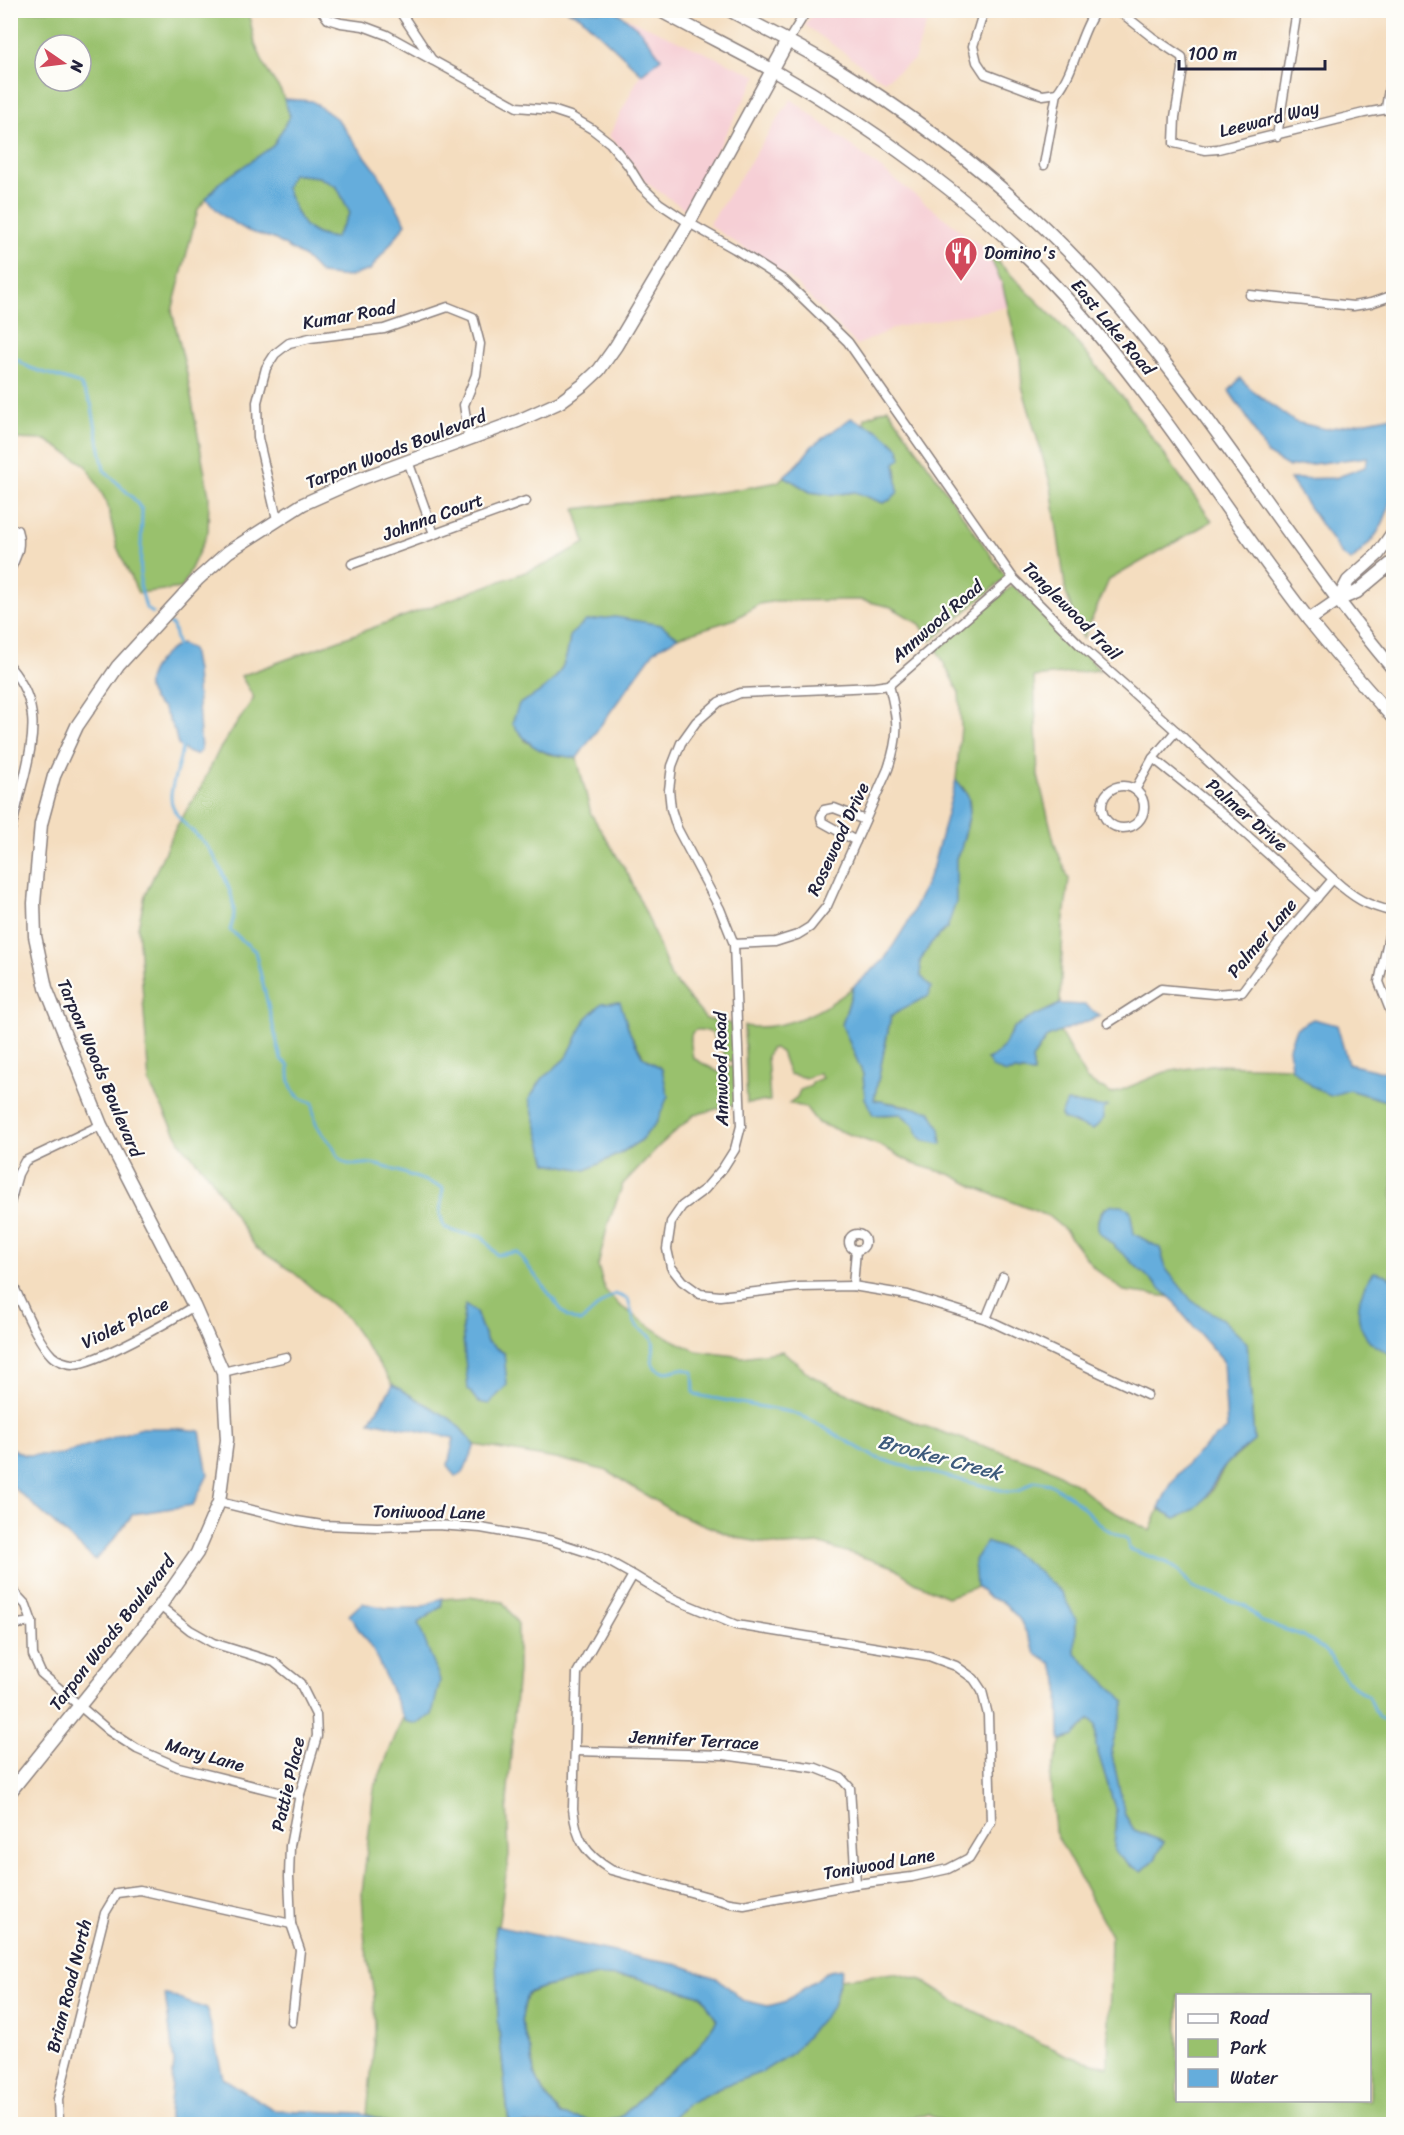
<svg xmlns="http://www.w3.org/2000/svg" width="1404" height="2135" font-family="Sriracha,sans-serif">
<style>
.built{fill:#f6cfd5}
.green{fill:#99c16d;stroke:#5e7254;stroke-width:1.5;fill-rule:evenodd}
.water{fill:#65addc;stroke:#44688c;stroke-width:1.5;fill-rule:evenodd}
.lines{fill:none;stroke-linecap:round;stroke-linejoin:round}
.stream{stroke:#65addc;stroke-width:3}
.street-casing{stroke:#8b807d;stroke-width:11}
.secondary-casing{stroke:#8b807d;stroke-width:15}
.primary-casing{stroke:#8b807d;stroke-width:15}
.street{stroke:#fff;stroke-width:8}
.secondary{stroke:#fff;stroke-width:12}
.primary{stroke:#fff;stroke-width:12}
.labels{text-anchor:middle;stroke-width:4.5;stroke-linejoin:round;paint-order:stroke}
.street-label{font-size:18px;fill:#22223b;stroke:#fdfcf7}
.poi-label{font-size:18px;fill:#22223b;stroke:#fdfcf7;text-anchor:start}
.water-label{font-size:20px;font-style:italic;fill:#3d5a7b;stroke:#fdfcf7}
</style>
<rect width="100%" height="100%" fill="#fdfcf7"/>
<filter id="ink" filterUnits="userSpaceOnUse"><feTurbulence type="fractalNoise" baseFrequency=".0167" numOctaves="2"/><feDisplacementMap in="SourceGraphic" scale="12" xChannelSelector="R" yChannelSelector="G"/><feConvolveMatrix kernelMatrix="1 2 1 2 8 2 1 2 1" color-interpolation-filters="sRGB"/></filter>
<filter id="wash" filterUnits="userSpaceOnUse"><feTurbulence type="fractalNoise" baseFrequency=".008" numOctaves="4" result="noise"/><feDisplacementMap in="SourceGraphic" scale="24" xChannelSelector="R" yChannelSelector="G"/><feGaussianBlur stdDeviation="1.35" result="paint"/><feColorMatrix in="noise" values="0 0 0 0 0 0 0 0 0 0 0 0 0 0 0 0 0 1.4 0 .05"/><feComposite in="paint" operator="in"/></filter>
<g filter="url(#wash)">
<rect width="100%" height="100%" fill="#f4ddbf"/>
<!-- built -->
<g class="built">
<polygon points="814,11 814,10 931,11 914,60 884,81 805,25"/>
<polygon points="623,16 757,76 685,209 645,182 632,163 609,136 641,73 642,74 640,30"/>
<polygon points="791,99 987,251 1002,283 1008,307 897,327 857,345 789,277 709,225"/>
</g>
<!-- green -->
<g class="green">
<path d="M 74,10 L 248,11 L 255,43 L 266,69 L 281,91 L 290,116 L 273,146 L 220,183 L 198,209 L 172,311 L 187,374 L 209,496 L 208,532 L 182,588 L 138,593 L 117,547 L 107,503 L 86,465 L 46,440 L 11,439 L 11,11 ZM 45,45 L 81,45 L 81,81 L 45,81 Z"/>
<path d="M 292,174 L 319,177 L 337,187 L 350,213 L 335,238 C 301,235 297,216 286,188 Z"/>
<polygon points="987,251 1066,330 1126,401 1212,521 1109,580 1083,639 1066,593 1051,486 1022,386 1020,357 1002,283"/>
<path d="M 888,408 L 1006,577 L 931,641 L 920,624 L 891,607 L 860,600 L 777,601 L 759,604 L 735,619 L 678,637 L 661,625 L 570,635 C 567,673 552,687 519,704 L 525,741 L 548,754 L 577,758 L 591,814 L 628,874 L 649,920 L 671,977 L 706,1019 L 732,1024 L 734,1062 L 727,1060 L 712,1033 C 685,1022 690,1040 693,1058 L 722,1074 L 729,1066 L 733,1067 L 734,1064 L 736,1104 L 694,1115 L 659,1146 L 623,1184 L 608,1224 L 598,1266 L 605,1290 L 619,1305 L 665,1336 L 696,1351 L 743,1357 L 783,1351 L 810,1375 L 837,1389 L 921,1425 L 1047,1467 L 1078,1485 L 1103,1506 L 1150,1531 L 1159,1509 L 1176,1518 L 1209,1495 L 1226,1465 L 1254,1441 L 1247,1343 L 1222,1319 L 1192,1302 L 1166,1269 L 1160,1248 L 1134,1234 L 1131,1216 L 1104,1208 L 1098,1219 L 1098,1229 L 1170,1297 L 1124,1291 L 1094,1268 L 1065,1230 L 1048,1216 L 979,1189 L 952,1175 L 914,1164 L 881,1146 L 818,1123 L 806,1108 L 789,1103 L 797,1097 L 800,1090 L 811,1086 L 812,1082 L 822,1078 L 819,1073 L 807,1078 L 789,1074 L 781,1052 L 774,1048 L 770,1049 L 767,1056 L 770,1101 L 747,1103 L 744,1026 C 781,1032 826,1011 854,986 L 842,1025 L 863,1074 L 865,1098 L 883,1115 L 901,1114 L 914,1125 L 919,1137 L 910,1106 L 874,1100 L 891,1016 L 906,1007 L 921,976 L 920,961 L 931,943 L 947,928 L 956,858 C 963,844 974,810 968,796 C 966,790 960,785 956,780 L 961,727 L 959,693 L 937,650 L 1013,585 L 1100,670 L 1034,677 L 1038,776 L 1055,845 L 1069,879 L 1063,927 L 1060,1004 C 1051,1009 1019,1022 1014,1028 C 1004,1040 1005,1053 987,1059 L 1005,1073 L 1014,1071 L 1034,1073 L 1032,1059 L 1047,1037 L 1060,1032 L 1087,1080 L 1112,1094 L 1165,1072 L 1211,1065 L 1291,1067 L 1312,1086 L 1349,1090 L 1393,1103 L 1393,1280 L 1386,1275 L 1388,1353 L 1394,1352 L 1393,2124 L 950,2124 L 928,2115 L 871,2122 L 869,2124 L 666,2124 L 687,2104 L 724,2086 L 833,2006 L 840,1979 L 894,1973 L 922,1980 L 962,2005 L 1068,2056 L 1108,2067 L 1111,1936 L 1055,1832 L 1050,1777 L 1062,1740 L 1074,1736 L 1090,1719 L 1096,1726 L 1096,1746 L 1116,1811 L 1114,1851 L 1129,1865 L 1142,1871 L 1155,1859 L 1164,1842 L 1134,1830 L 1125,1815 L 1111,1750 L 1124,1701 L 1075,1653 L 1076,1620 L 976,1586 L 977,1587 L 947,1597 L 915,1582 L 891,1566 L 821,1544 L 783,1546 L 737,1538 L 675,1513 L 607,1471 L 567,1461 L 475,1445 L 454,1421 L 394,1386 L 347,1318 L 293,1272 L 256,1248 L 208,1174 L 182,1145 L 149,1083 L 138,927 L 145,895 L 176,827 L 201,787 L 219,750 L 254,698 L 241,676 L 547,564 L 585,543 L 575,509 L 728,491 L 778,482 L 784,476 L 810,492 L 832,495 L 855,492 L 883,503 L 890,500 L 897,476 L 895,463 L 879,431 L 864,425 L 865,418 ZM 586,1020 L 630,1033 L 643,1056 L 662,1069 L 640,1141 L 619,1154 L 586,1170 L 547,1163 L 537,1122 L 542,1079 L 567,1057 ZM 1068,1102 L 1099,1107 L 1061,1115 ZM 465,1306 L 476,1313 L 487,1342 L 504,1353 L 466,1355 L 462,1328 ZM 1178,1996 L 1370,1996 L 1370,2100 L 1178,2100 Z"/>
<polygon points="469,1597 503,1602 518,1624 518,1670 507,1802 509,1855 498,1926 496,1926 498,2020 509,2124 391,2124 367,2114 375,2033 374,1994 365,1945 362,1893 374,1789 403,1717 405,1721 418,1623 442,1606 442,1599"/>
<polygon points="596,1976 634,1977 702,1996 717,2020 697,2049 663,2077 621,2117 602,2123 561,2115 546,2096 534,2073 531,2051 521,2021 527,1994 544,1987"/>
</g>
<!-- water -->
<g class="water">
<polygon points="567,11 616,11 640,30 661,58 642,74 580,16"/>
<path d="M 284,99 L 312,101 L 337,119 L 378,173 L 406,224 L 370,270 L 348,277 L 321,274 L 303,256 L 274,239 L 248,231 L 224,217 L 206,199 L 219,183 L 273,146 L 290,116 ZM 292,174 L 319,177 L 337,187 L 350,213 L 335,238 C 302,236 297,215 286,188 Z"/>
<path d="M 1240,378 L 1254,392 L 1295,422 L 1326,429 L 1393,416 C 1394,453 1399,497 1379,530 C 1372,542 1361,552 1351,561 L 1342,555 L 1290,479 L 1335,478 L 1365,467 L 1368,457 L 1289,467 L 1267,454 L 1246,416 L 1229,391 Z"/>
<polygon points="851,418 879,431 899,448 901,458 895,463 898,492 890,500 883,503 855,492 832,495 810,492 784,476 799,463 812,446"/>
<path d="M 615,617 L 661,625 L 678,637 L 655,650 L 577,758 C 542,753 533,752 512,723 L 519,704 C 552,687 567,673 570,635 L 586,621 Z"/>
<path d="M 181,644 L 192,649 L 196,671 L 201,751 L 196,755 L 189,753 L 178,745 L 175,732 L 163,708 C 157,706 156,703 152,698 C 138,679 162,651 181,644 Z"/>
<polygon points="956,780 968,796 970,812 961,849 956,858 956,902 947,928 931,943 920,961 921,976 931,987 929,996 906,1007 891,1016 874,1100 930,1111 940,1129 942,1144 925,1141 919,1136 914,1125 901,1114 873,1115 865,1098 863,1074 842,1025 854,986 884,960 907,924 932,870"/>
<polygon points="620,1002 630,1033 642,1056 662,1069 668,1096 657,1122 640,1141 619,1154 586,1170 547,1163 529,1099 542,1079 567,1057 586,1019 602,1003"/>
<path d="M 1060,1004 L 1085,1005 L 1100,1016 L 1047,1037 L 1032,1059 L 1034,1073 L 1014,1071 L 1005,1073 L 992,1067 L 987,1059 C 1005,1053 1004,1041 1014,1028 C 1019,1022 1051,1009 1060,1004 Z"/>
<polygon points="1313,1019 1337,1025 1348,1064 1379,1071 1393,1072 1393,1103 1349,1090 1330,1096 1312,1086 1291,1068 1289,1047 1296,1028"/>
<polygon points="1067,1102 1099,1107 1107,1106 1103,1110 1104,1118 1093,1130 1063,1119 1061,1115"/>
<path d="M 1113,1205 L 1122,1205 L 1130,1210 L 1134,1234 L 1160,1248 L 1166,1269 L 1192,1301 L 1222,1319 L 1247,1343 L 1254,1441 C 1245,1448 1233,1456 1226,1465 C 1205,1490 1212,1504 1176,1518 L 1159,1509 C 1172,1473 1198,1451 1227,1429 L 1223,1361 L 1181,1312 L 1176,1303 L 1099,1232 C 1095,1220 1101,1208 1113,1205 Z"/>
<path d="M 1374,1272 L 1386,1275 L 1393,1280 L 1393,1352 L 1388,1353 C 1382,1349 1372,1345 1368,1339 C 1351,1318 1359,1290 1374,1272 Z"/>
<polygon points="465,1305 476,1313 487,1342 504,1353 507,1385 489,1404 478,1402 468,1389 462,1328"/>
<polygon points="393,1385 454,1421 475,1445 463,1473 455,1477 448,1465 454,1438 370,1421"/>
<polygon points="141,1428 173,1428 200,1431 208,1475 193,1505 133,1514 115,1538 95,1560 11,1485 11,1448 24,1455 59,1455"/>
<polygon points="986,1542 1009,1550 1031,1565 1062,1593 1076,1620 1075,1653 1125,1701 1111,1750 1125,1815 1134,1830 1164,1842 1155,1859 1142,1871 1129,1865 1114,1851 1116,1811 1096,1746 1096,1725 1090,1719 1074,1736 1060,1740 1059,1681 1051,1663 1037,1655 1020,1620 1004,1603 988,1597 976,1586 974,1560"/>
<polygon points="442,1598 442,1606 418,1623 440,1680 432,1715 417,1724 405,1721 374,1652 349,1615 362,1603 386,1608 419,1608"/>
<path d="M 495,1926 L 651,1960 L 680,1965 L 719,1979 L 742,2000 L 768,2006 L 784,2002 L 829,1971 L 842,1969 L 833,2006 L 792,2053 L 762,2072 L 724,2086 L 687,2104 L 666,2124 L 509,2124 L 498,2020 ZM 597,1976 L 634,1977 L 702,1996 L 717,2020 L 697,2049 L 663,2077 L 621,2117 L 602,2123 L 561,2115 L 546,2096 L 534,2073 L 531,2051 L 521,2021 L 527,1993 L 544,1987 Z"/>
<polygon points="165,1994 207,2009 223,2078 274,2110 363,2113 391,2124 168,2124 174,2063"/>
</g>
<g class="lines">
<!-- stream -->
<g class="stream">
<polyline points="10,355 30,368 80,384 91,403 104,470 133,498 142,510 140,585 146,608 153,613"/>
<polyline points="168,623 173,626 178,648"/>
<path d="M 182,744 C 182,761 170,785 171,798 C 172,818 194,830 206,845 C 218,859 234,894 234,912 C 234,918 232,924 230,930 L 255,951 L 281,1059 L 289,1066 C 288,1086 293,1098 313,1103 C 315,1129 316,1125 331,1144 C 335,1148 337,1156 341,1160 C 350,1169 362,1162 372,1164 C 397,1169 420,1179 443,1188 L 440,1214 L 444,1227 L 456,1232 L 483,1237 L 497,1255 L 517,1252 L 567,1317 L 580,1322 C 592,1314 602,1300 615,1294 L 628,1299 C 631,1307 632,1320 637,1326 C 643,1333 651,1333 653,1342 C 656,1353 645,1365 661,1371 C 674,1375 675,1364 693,1372 L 694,1392 L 696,1395 L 790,1412 L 809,1419 L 874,1457 L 900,1465 L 1009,1492 L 1019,1491 L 1034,1481 L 1050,1484 L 1073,1498 L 1104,1528 L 1127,1539 L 1129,1549 L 1168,1563 L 1179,1571 L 1193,1588 L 1246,1606 L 1260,1621 L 1304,1636 L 1327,1652 L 1346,1680 L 1369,1697 L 1378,1717 L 1394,1725"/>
</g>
</g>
</g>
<g filter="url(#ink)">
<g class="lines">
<defs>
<g id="street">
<path d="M 321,10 L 328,19 L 341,23 L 363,26 L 387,35 L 517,107 L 552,110 L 570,116 L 592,129 L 610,143 L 628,165 L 641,186 L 659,203 L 689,223 L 735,249 L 785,281 L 848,342 L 1013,578 L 1081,646 L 1176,731 L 1333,879 C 1355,899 1366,905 1394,912"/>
<polyline points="399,10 432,60"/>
<path d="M 984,10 L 973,46 L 977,62 L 985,74 L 1033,92 L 1043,95 L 1057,93 C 1076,69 1078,36 1096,10"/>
<polyline points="1118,10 1152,37 1182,57 1183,69 1175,117 1174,143 1205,150 1218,149 1364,113 1394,108"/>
<polyline points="788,41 807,10"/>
<polyline points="1386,108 1394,59"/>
<polyline points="1277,136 1297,10"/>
<polyline points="1044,165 1057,93"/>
<polyline points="1250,295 1353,306 1371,303 1394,295"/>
<polyline points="408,461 434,534"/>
<polyline points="277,519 258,438 257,402 266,368 275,354 289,343 310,338 384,329 448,307 473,317 480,344 476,375 464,405 469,439"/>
<polyline points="352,564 526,501"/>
<path d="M 10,570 C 17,555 22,546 17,530"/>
<polyline points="1013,578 889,685 875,687 740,693 719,702 696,722 681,743 672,766 669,790 671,809 677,828 720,909 734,944 741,1126 735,1149 723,1168 705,1189 682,1206 671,1222 667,1249 671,1267 682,1281 700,1294 720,1296 799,1287 853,1286 908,1295 986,1319 1147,1395"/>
<path d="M 10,667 C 41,704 34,736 24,778 C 19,796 15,815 10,833"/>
<polyline points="1153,758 1230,820 1317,898"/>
<circle cx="1123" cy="807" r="21"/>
<polyline points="1135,790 1153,758 1176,731"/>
<polyline points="856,841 822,822 821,817 824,810 834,808 865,820"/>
<path d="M 734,944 L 775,942 L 797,935 L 810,927 L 827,906 L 888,769 C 900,733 898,721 889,685"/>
<polyline points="1392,1015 1379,982 1394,913"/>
<polyline points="1108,1023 1161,989 1214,994 1242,992 1279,942 1333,879"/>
<polyline points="10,1203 18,1174 25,1161 101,1125"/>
<circle cx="857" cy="1242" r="8"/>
<path d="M 10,1279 C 21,1300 36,1340 52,1356 C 56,1360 67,1364 73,1364 C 96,1364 172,1320 194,1306"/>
<polyline points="853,1286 856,1250"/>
<polyline points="986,1319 1003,1277"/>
<polyline points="223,1372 286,1357"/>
<path d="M 219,1502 L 297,1521 L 322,1525 L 377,1527 L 437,1525 L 481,1528 L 553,1541 L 599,1556 L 633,1575 L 669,1597 L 736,1625 L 929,1656 L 956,1666 L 974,1679 L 982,1691 L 988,1715 L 991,1822 L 969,1858 L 948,1869 L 912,1877 L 856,1884 L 744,1905 L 730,1903 L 611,1870 C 585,1854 576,1839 573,1809 L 577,1673 L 633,1575"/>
<polyline points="10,1588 26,1605 32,1622 33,1655 41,1673 109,1731 137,1749 178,1767 278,1792 300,1794"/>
<polyline points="160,1606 190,1630 213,1643 274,1662 300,1683 316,1715 317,1736 300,1794 290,1846 289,1877 291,1924 300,1950 292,2022"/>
<polyline points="10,1625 32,1622"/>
<polyline points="576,1751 724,1755 816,1768 841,1778 850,1788 856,1884"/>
<polyline points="59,2124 58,2099 105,1913 117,1893 140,1890 291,1924"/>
</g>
<g id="secondary">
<polyline points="1338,600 1348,581 1378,554 1394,531"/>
<polyline points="1309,620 1338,600 1357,592 1394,561"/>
<polyline points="10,1792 160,1606 197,1553 219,1502 227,1440 223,1372 194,1306 101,1125 46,988 35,936 34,903 41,824 54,776 77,726 118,666 198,579 228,552 303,504 357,480 518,421 560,402 583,385 599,370 616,346 689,223 788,41"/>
</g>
<g id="primary">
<path d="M 659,10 C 697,31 736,50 774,71 C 873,127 976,202 1054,285 C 1151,387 1223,510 1309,620 C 1336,654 1365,687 1394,719"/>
<path d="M 729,10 C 764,29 800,46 834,67 C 940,132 1040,213 1121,309 C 1219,424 1297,555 1394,670"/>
</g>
</defs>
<!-- street casing -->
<use href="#street" class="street-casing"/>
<!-- secondary casing -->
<use href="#secondary" class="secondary-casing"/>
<!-- primary casing -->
<use href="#primary" class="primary-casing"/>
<!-- street -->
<use href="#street" class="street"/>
<!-- secondary -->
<use href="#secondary" class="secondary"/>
<!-- primary -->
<use href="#primary" class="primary"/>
</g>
</g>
<!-- icons -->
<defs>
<symbol id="restaurant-pin" viewBox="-11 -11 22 30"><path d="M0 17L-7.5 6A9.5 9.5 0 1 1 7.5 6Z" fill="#d1495b" stroke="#fdfcf7"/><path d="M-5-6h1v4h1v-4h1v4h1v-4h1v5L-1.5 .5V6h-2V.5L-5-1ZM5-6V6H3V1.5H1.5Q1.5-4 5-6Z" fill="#fff"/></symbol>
</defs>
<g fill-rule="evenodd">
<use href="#restaurant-pin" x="942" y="234" width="38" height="52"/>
</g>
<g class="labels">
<!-- street labels -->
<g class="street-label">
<text transform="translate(1269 119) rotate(-14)" y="6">Leeward Way</text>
<text transform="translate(349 315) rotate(-10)" y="6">Kumar Road</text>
<text transform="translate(1113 327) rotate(50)" y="6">East Lake Road</text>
<text transform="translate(396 449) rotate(-21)" y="6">Tarpon Woods Boulevard</text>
<text transform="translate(433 517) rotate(-20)" y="6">Johnna Court</text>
<text transform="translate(1072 611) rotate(45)" y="6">Tanglewood Trail</text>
<text transform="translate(937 621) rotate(-41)" y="6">Annwood Road</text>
<text transform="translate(1247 815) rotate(41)" y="6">Palmer Drive</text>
<text transform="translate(838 839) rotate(-65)" y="6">Rosewood Drive</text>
<text transform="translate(1262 938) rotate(-50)" y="6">Palmer Lane</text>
<text transform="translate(100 1068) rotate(67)" y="6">Tarpon Woods Boulevard</text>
<text transform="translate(721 1069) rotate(-91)" y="6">Annwood Road</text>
<text transform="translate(125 1323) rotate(-26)" y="6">Violet Place</text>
<text transform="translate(429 1512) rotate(1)" y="6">Toniwood Lane</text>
<text transform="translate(112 1633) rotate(-52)" y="6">Tarpon Woods Boulevard</text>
<text transform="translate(694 1740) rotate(3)" y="6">Jennifer Terrace</text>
<text transform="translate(205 1755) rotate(16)" y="6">Mary Lane</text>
<text transform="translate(288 1784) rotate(-77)" y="6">Pattie Place</text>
<text transform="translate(879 1864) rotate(-10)" y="6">Toniwood Lane</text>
<text transform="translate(69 1986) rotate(-76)" y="6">Brian Road North</text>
</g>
<!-- poi labels -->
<g class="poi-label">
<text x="984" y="259">Domino's</text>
</g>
<!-- water labels -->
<g class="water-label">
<text transform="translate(940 1457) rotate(15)" y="7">Brooker Creek</text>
</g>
</g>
<!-- margin -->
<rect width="1404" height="2135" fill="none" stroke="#fdfcf7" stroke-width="36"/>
<!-- legend -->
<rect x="1176" y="1994" width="195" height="108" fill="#fdfcf7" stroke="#a5a5ac" stroke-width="1.5"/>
<rect x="1188" y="2014" width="30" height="9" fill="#ffffff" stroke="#a5a5ac" stroke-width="1.5"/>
<text x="1230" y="2024" font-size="18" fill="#22223b">Road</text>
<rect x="1188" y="2039" width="30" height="18" fill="#99c16d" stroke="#a5a5ac" stroke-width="1.5"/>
<text x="1230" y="2054" font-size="18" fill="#22223b">Park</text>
<rect x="1188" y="2069" width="30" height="18" fill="#65addc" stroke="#a5a5ac" stroke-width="1.5"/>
<text x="1230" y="2084" font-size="18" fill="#22223b">Water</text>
<!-- north arrow -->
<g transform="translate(63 63) rotate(104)"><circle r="28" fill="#fdfcf7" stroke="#a5a5ac" stroke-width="1.5"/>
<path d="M0-4.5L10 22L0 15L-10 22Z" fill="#d1495b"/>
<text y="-9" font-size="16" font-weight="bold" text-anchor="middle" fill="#22223b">N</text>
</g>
<!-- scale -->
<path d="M1179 60v9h146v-9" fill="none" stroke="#22223b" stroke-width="3"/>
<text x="1188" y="60" font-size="18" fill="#22223b" stroke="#fdfcf7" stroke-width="4.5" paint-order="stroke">100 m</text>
</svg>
